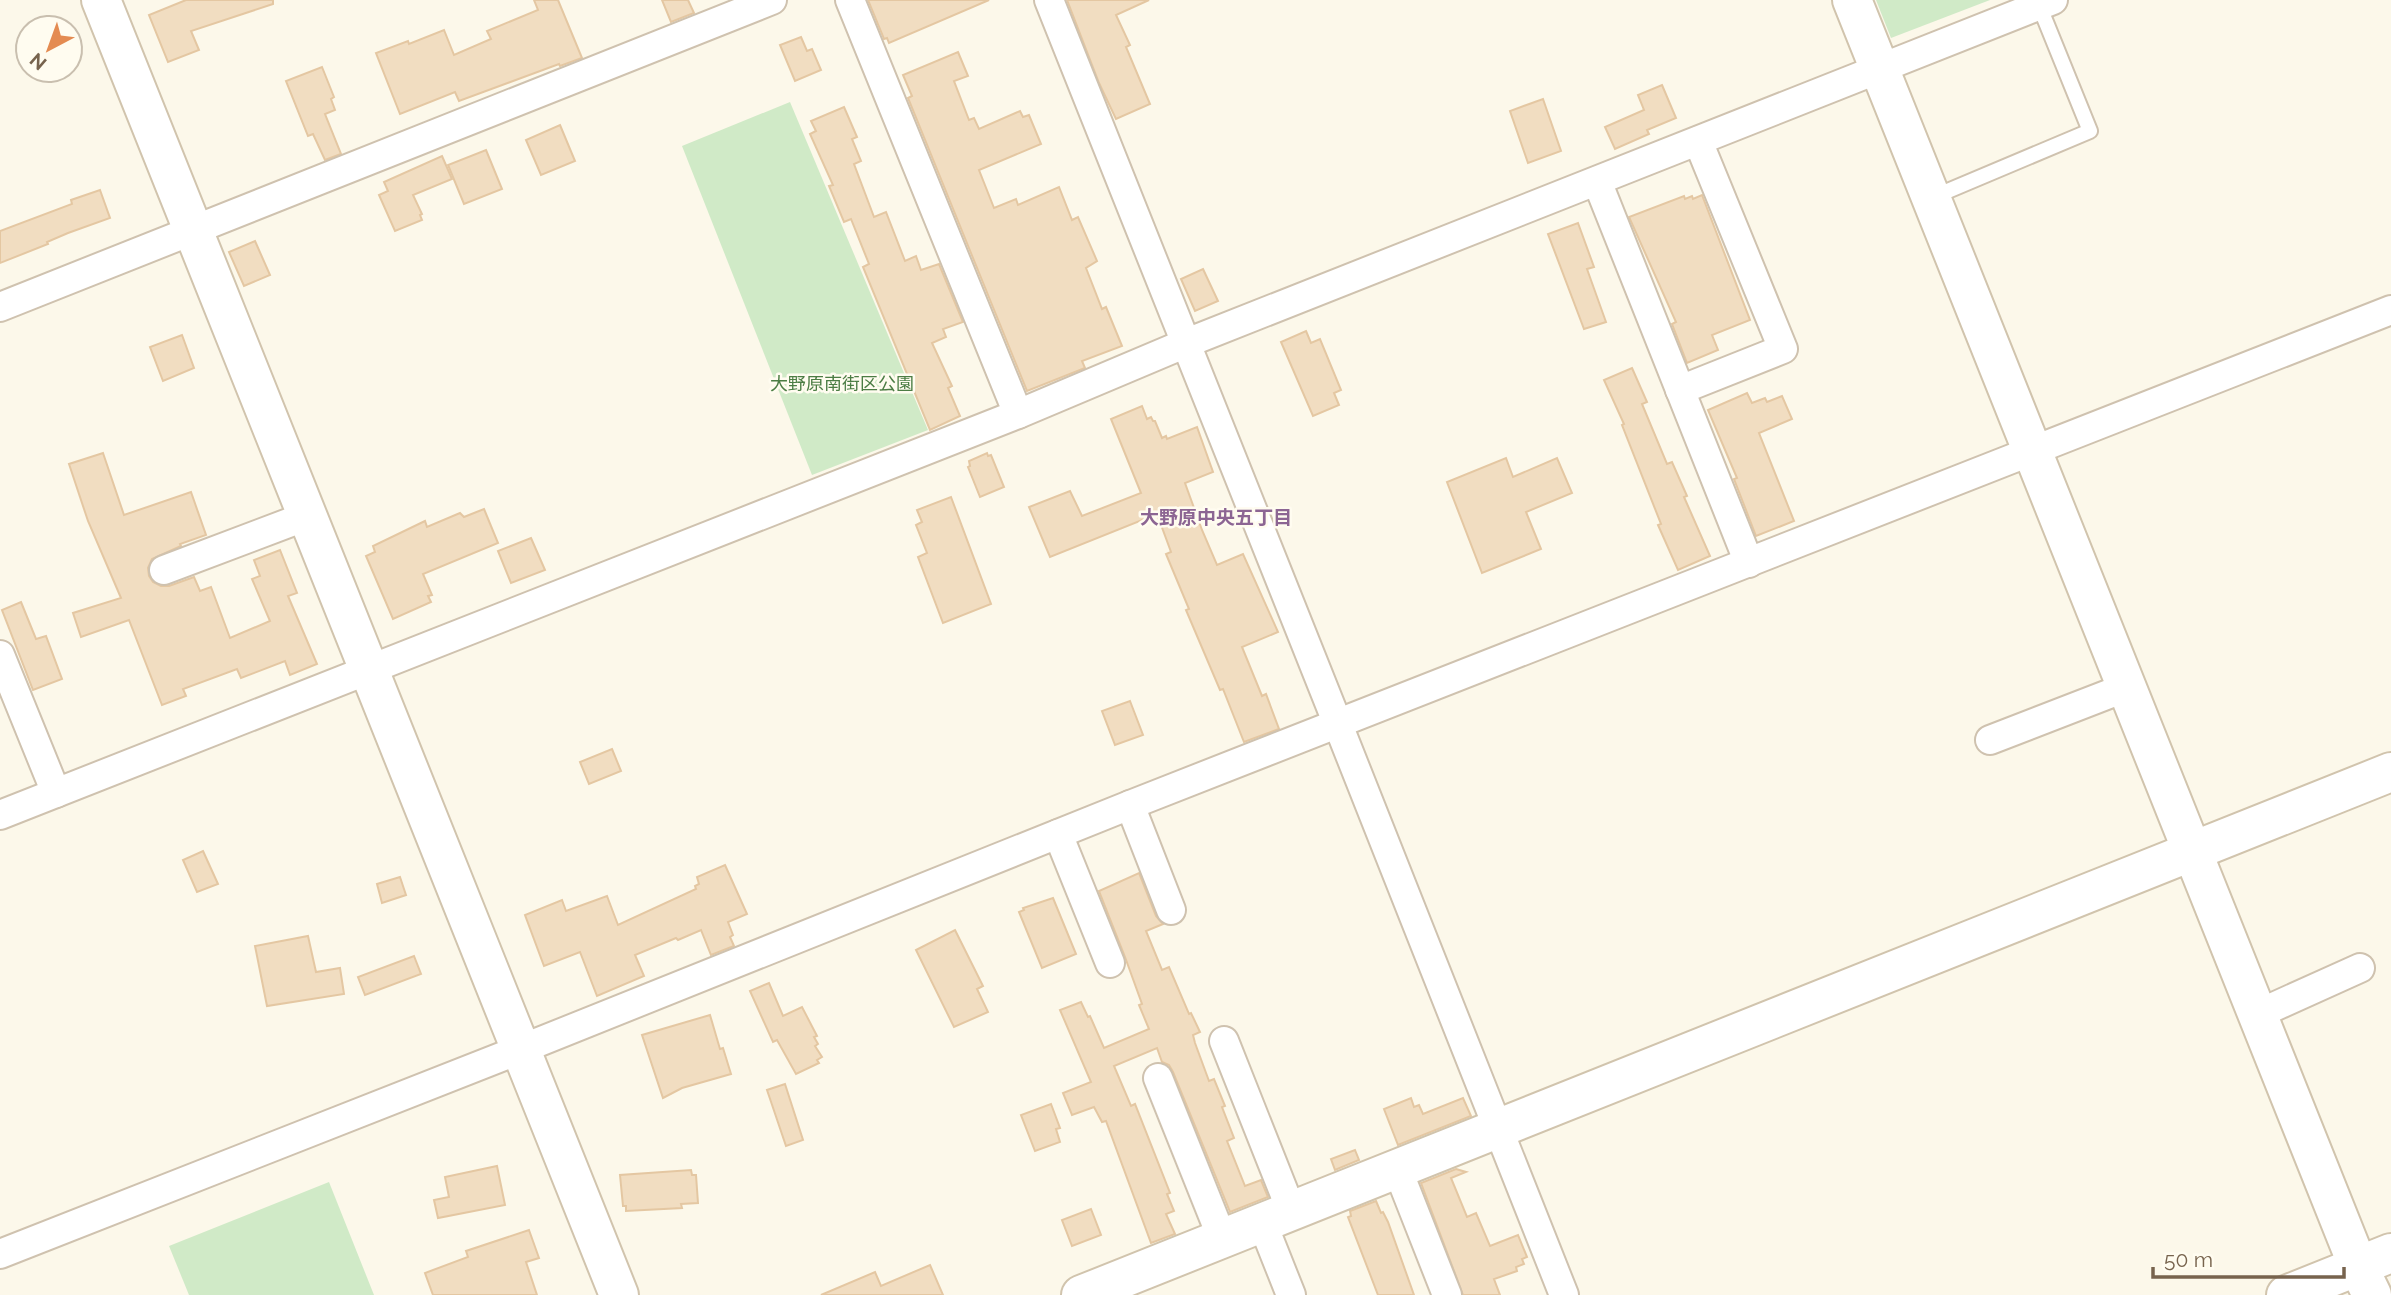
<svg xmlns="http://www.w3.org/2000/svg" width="2391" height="1295" font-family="Raleway,'Noto Sans JP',sans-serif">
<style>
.green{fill:#d0eac7}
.building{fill:#f1ddc1;stroke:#e4c7a2;stroke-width:2}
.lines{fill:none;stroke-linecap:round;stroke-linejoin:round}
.lane-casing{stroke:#cfc2af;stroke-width:18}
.street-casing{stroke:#cfc2af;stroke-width:32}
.secondary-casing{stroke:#d1c4ad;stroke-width:42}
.lane{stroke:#fff;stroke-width:14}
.street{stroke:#fff;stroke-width:28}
.secondary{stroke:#fff;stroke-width:38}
.labels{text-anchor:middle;stroke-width:5;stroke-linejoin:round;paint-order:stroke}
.park-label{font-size:18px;fill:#4c7d44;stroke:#fffcf0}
.neighbourhood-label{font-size:19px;font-weight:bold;fill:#8c6593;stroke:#fffcf0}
</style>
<rect width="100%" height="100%" fill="#fcf8ea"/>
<!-- green -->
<g class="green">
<polygon points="1876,0 1990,0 1891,38"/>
<polygon points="790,102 928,430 812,475 682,146"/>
<polygon points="329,1182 374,1295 189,1295 169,1246"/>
</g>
<!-- building -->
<g class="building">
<polygon points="186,0 273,0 273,4 191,31 199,50 168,62 149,15"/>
<polygon points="534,0 558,0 582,58 560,66 559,64 459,101 455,92 400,114 376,53 408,41 409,44 444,30 454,55 491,39 487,31 538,10"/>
<polygon points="662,0 688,0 694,13 671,22"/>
<polygon points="868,0 989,0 889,43 887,38 884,39"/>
<polygon points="1067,0 1149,0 1116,15 1130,45 1126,47 1150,104 1116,119 1099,83"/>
<polygon points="801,37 807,51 812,49 821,70 795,81 780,45"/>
<polygon points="958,52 968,76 954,81 969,120 974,118 979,129 1020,111 1023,117 1029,115 1041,144 979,170 994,208 1016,199 1018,205 1059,187 1072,220 1078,217 1097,261 1086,268 1102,309 1106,307 1122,346 1082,361 1085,368 1027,391 908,98 912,96 903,75"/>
<polygon points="322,67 334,97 331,99 335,110 325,114 341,154 325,160 313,134 308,136 286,81"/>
<polygon points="1662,85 1676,118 1647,130 1649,134 1615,149 1605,127 1644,110 1638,95"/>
<polygon points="1543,99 1561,151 1528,163 1510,111"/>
<polygon points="844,107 857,137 852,139 861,161 854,164 874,217 886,212 905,261 916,256 921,270 939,264 963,322 943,329 946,337 932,343 952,386 948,388 960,416 930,430 863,267 869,264 851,219 844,222 829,186 833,185 810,134 816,131 811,121"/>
<polygon points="560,125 575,161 541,175 526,140"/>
<polygon points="486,150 502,189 464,204 448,165"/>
<polygon points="442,156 452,179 413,195 422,214 420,215 422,220 395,231 379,195 388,191 384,182"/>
<polygon points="100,190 110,218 68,233 47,242 48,244 0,263 0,231 72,204 71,200"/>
<polygon points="1702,195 1750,320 1712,335 1718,350 1687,363 1672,324 1676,322 1629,217 1684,196 1685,199 1692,196 1693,199"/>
<polygon points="1578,223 1594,267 1587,269 1606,322 1584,329 1548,234"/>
<polygon points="255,241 270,275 244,286 229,252"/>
<polygon points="1203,269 1218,301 1195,311 1181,279"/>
<polygon points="1306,331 1311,343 1320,339 1341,390 1334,393 1339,405 1313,416 1281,342"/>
<polygon points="182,335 194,368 163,381 150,347"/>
<polygon points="1632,368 1647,402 1642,404 1667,464 1672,462 1687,496 1684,497 1710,556 1678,570 1658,525 1661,524 1622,425 1624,424 1604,380"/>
<polygon points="1747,393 1752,403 1765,398 1767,402 1782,396 1792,419 1759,433 1794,521 1756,536 1734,479 1737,478 1708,410"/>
<polygon points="1142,406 1147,419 1151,417 1153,421 1155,421 1162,438 1166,436 1167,439 1197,427 1213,472 1185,483 1202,530 1217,565 1243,554 1278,632 1242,647 1262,696 1266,694 1279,729 1244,742 1223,689 1220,690 1186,610 1189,609 1166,554 1171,552 1157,514 1050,557 1029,507 1070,491 1082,516 1141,493 1111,419"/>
<polygon points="103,453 124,515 191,492 206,535 180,544 181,546 152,559 148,568 149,576 153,582 161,586 169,586 194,577 200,591 211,587 230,638 270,621 252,579 260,576 254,560 280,550 297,593 288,596 317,664 290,675 285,661 241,678 237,669 183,689 186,696 162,705 129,620 81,637 73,613 121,598 88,521 69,464"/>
<polygon points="987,453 988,456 991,455 1004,487 980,497 968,467 970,466 969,461"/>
<polygon points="1506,458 1513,477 1557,458 1572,493 1526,512 1541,549 1482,573 1447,482"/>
<polygon points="951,497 991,604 943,623 918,557 927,553 916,525 922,522 917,510"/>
<polygon points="484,509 498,543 423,574 432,595 428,596 431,602 393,619 366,556 375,552 373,546 425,521 427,527 460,513 464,517"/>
<polygon points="531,538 545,570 511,583 498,551"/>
<polygon points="21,602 36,639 46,636 62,679 33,690 2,610"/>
<polygon points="1130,701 1143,735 1115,745 1102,711"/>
<polygon points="612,749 621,771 589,784 580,762"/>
<polygon points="203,851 218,884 197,892 183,860"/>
<polygon points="725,865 747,914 728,922 733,935 730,937 734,946 711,955 701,930 678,940 676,938 635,955 644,976 597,996 580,952 544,966 525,915 562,900 566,911 607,896 618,925 696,889 695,886 699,884 697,877"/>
<polygon points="1139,873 1156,916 1163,924 1146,931 1162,970 1169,967 1189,1014 1191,1013 1200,1032 1193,1035 1195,1043 1209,1081 1214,1079 1225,1106 1222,1107 1234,1138 1227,1141 1245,1186 1261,1180 1268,1197 1230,1212 1173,1072 1169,1065 1162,1062 1157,1048 1114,1066 1131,1106 1135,1104 1170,1193 1167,1194 1174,1211 1166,1214 1175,1234 1151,1243 1106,1121 1102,1122 1094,1107 1072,1115 1063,1093 1091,1082 1060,1010 1081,1002 1088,1017 1090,1016 1104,1048 1149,1029 1139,1005 1142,1004 1125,957 1099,891"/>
<polygon points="400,877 406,895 382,903 377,884"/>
<polygon points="1053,898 1076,954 1042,968 1019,912 1024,910 1023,908"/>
<polygon points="955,930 983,986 977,989 988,1012 954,1027 916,950"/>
<polygon points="308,936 316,972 340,968 344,994 267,1006 255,946"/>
<polygon points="414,956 421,974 365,995 358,977"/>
<polygon points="769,983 783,1016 802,1007 817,1036 814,1037 818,1044 815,1046 822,1057 817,1060 819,1063 796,1074 777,1040 773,1042 750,991"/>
<polygon points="710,1015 720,1049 723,1048 731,1074 682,1088 663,1098 642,1035"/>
<polygon points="785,1084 803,1140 786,1146 767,1090"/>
<polygon points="1411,1098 1414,1107 1419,1105 1423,1114 1463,1098 1471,1116 1398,1145 1384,1109"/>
<polygon points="1051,1104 1060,1128 1056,1129 1060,1142 1035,1151 1021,1115"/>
<polygon points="1355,1150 1359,1160 1335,1170 1331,1159"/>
<polygon points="497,1166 505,1205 438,1218 434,1200 449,1197 445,1177"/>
<polygon points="1456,1169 1466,1172 1451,1178 1467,1217 1476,1213 1490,1246 1518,1235 1527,1257 1522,1259 1524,1264 1516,1267 1517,1271 1494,1279 1500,1295 1463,1295 1421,1183"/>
<polygon points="691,1170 692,1175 696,1175 698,1203 681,1204 682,1208 626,1211 626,1206 623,1206 620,1175"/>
<polygon points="1376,1201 1381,1213 1383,1212 1388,1222 1414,1295 1378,1295 1348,1217 1351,1216 1350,1211"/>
<polygon points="1091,1209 1101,1235 1072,1246 1062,1220"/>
<polygon points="529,1230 539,1258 526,1262 537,1295 433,1295 425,1273 468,1257 466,1251"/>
<polygon points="930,1265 943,1295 821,1295 875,1272 881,1286"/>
</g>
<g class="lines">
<defs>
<polyline id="lane" points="1931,198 2090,131 2039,5"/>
<g id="street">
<polyline points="850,0 1018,414"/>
<path d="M 1049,0 C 1143,241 1241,481 1337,722 C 1414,913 1487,1105 1564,1295"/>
<polyline points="1597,181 1749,563"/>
<polyline points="0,307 772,0"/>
<polyline points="1680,390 1783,349 1698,141"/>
<polyline points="164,570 307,516"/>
<polyline points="0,655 56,793"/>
<polyline points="1990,740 2127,687"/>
<polyline points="1130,805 1171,910"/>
<polyline points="0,815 1018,414 1184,344 2053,0"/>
<polyline points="1058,834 1110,963"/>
<polyline points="2258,1014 2360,968"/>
<polyline points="1224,1041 1291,1210"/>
<polyline points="1158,1078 1222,1238"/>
<polyline points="1397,1168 1447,1295"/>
<polyline points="1262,1222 1291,1295"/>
<polyline points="0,1254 519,1050 1130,805 2391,310"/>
</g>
<g id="secondary">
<polyline points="101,0 619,1295"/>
<polyline points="1852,0 2358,1266 2372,1295"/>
<polyline points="1081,1295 2391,772"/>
<polyline points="2286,1295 2391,1253"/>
</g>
</defs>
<!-- lane casing -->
<use href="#lane" class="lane-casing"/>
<!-- street casing -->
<use href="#street" class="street-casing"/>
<!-- secondary casing -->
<use href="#secondary" class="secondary-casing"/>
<!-- lane -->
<use href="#lane" class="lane"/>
<!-- street -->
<use href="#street" class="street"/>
<!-- secondary -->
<use href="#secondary" class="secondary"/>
</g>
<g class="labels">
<!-- park labels -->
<g class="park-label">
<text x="842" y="390">大野原南街区公園</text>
</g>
<!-- neighbourhood labels -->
<g class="neighbourhood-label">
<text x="1216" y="524">大野原中央五丁目</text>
</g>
</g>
<!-- north arrow -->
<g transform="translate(49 49) rotate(221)"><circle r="33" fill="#fffcf0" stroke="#c9bfaf" stroke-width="2"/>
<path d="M0-5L12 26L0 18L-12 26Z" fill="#e48b51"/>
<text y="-10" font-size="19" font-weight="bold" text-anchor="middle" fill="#77634d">N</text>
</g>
<!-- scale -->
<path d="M2153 1267v10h191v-10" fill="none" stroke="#77634d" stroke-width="3.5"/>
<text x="2164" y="1267" font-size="21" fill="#77634d" stroke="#fffcf0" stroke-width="5" paint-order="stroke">50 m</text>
</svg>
